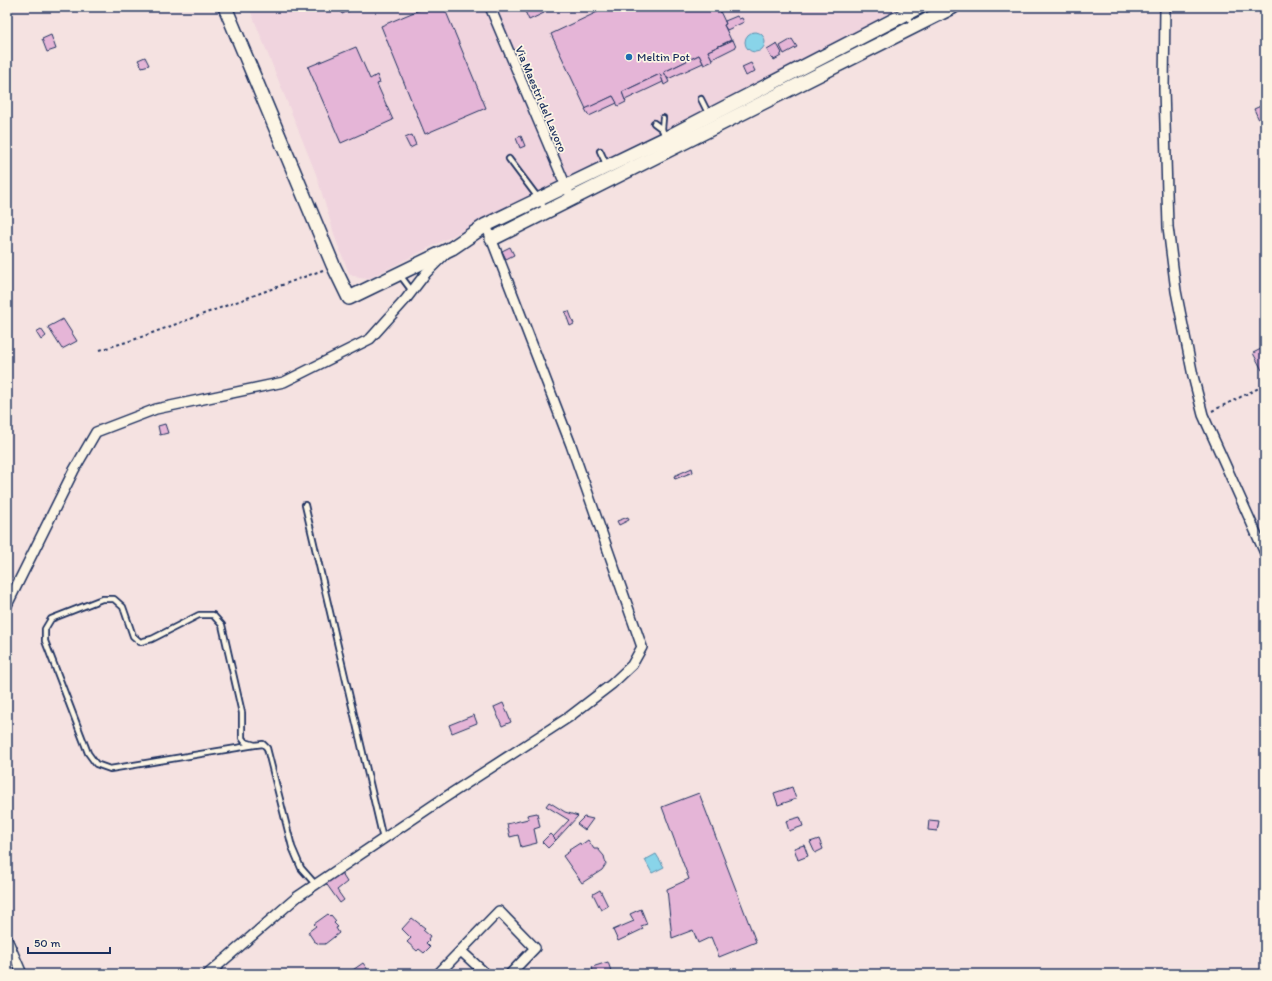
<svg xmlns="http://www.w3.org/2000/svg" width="1272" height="981" font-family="Itim,sans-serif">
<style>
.built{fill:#f0d4de}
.water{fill:#89d4e9;stroke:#5d92b1}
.building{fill:#e5b5d7;stroke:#1b2f5e}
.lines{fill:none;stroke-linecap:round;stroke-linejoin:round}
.lane-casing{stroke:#1b2f5e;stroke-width:8}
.street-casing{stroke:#1b2f5e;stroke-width:12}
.secondary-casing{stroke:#1b2f5e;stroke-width:16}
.path{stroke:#1b2f5e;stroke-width:2;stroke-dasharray:3 3;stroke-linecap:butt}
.lane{stroke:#fcf5e5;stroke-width:4.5}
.street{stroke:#fcf5e5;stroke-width:9}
.secondary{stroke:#fcf5e5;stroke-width:13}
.poi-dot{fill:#1f6fb2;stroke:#fcf5e5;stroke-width:1.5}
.labels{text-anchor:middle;stroke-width:3.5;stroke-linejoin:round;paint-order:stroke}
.poi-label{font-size:12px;fill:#1b2f5e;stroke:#fcf5e5;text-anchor:start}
.street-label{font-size:12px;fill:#1b2f5e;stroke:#fcf5e5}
</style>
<rect width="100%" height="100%" fill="#f5e2e1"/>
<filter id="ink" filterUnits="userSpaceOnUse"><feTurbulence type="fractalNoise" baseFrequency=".025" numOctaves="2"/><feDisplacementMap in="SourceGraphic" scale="8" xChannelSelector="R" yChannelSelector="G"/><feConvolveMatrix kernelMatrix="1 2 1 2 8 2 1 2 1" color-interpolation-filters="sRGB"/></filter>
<g filter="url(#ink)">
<!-- built -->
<polygon class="built" points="249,7 968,7 489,246 474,225 368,279 359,278 349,273 336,240 316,174"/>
<!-- water -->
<g class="water">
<circle cx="755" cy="42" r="10"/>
<polygon points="656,854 664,867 652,873 645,860"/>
</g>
<!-- building -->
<g class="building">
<polygon points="340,7 358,7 342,14"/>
<polygon points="426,7 444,7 486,108 425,134 381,26"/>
<polygon points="523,7 541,7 544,13 529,20"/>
<polygon points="608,7 718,7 726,24 724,25 731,40 708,51 713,61 704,65 699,55 664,72 669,82 664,85 660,74 622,92 626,102 618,106 613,96 586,109 551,34"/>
<polygon points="737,16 739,19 742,18 744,22 727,30 724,25 726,24 725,21"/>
<polygon points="51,35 56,49 47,52 42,39"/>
<polygon points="792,39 797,47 784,54 780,46"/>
<polygon points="733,40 736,47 712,59 708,51"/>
<polygon points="777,44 782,53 781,54 781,56 774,60 773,58 772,59 767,50"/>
<polygon points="356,47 370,79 377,75 380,83 377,84 393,120 341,143 308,67"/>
<polygon points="699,55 703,63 668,79 664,72"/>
<polygon points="145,57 149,65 142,67 138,60"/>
<polygon points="751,63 755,71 746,76 742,67"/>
<polygon points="660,74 663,82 625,100 622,92"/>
<polygon points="613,96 617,103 589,116 585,109"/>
<polygon points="1265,104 1265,123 1263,118 1259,120 1254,109"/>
<polygon points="412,135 416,145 410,148 405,138"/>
<polygon points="521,136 525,146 520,148 516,138"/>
<polygon points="510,247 514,255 506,259 502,251"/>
<polygon points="569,311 574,324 570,326 565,312"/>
<polygon points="63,319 77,341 62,349 48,327"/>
<polygon points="41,329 46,336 41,340 36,332"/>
<polygon points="1265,347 1265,369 1262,370 1253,353"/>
<polygon points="165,424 168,433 160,435 158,426"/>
<polygon points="692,468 693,472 675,479 674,476"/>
<polygon points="628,517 629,520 619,525 617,521"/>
<polygon points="503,703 511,722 502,726 494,707"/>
<polygon points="474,715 477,723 452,733 449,725"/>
<polygon points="792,787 796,799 778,805 774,793"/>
<polygon points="699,793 756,942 719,957 711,937 698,943 693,930 672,938 667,889 689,879 662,807"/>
<polygon points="549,802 565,812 578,816 556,840 553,837 569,820 546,806"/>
<polygon points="537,813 540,827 534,829 537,843 521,847 518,835 510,837 507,824 528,819 527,815"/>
<polygon points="584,817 593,819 585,830 577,824"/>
<polygon points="800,817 803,826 789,831 786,821"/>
<polygon points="929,820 939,821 937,831 928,830"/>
<polygon points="550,834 556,840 548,848 542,842"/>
<polygon points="819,839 823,849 815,853 810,842"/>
<polygon points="588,840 594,849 598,849 604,856 606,864 602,870 582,883 563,856 570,851 569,850 580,843 581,845"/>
<polygon points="804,845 808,856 798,860 794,848"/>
<polygon points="340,871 347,882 337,890 344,900 340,903 325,882"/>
<polygon points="600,890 608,906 601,910 593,894"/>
<polygon points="641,909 647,924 641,926 643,929 618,941 613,930 634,921 630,914"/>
<polygon points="328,914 330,916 331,915 336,921 334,923 338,927 336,928 339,933 325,944 319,944 314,941 308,932 316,926 314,924"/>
<polygon points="412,918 425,928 423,930 430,936 428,939 429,940 426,943 430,947 424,953 419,949 417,951 407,942 411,938 402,929"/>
<polygon points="608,962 612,974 594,974 592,967"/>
<polygon points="363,963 371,974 347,974"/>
</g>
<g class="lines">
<defs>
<g id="lane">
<polyline points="903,7 913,25"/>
<polyline points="701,99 709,115"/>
<polyline points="663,118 662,129 665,137"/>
<polyline points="654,123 662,129"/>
<polyline points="600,151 607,166"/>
<polyline points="509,159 539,199 546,211"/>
<polyline points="400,275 412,291"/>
<polyline points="305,505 383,839"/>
<polyline points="255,745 245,742 242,738 242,713 222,625 213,615 199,615 152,639 140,642 133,636 123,607 114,599 102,599 51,619 45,629 45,641 88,753 96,764 110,769 255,745 263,744 267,748 292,847 301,868 316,885"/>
</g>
<g id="street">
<polyline points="490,7 568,191"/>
<polyline points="1165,7 1164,89 1168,227 1176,291 1193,376 1203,415 1265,553"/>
<polyline points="7,605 74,470 96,432 156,409 284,382 370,339 406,299 426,273 445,254"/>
<polyline points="7,939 22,974"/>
<polyline points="461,951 486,974"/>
<polyline points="208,974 297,897 441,800 569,717 612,684 632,665 642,647 571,445 486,225"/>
<polyline points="438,974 499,911 535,948 510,974"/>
</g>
<g id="secondary">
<polyline points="225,7 333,265 349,298 452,248 486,225 666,138 919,7"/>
<polyline points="492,239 953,7"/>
</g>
</defs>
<!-- lane casing -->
<use href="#lane" class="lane-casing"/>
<!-- street casing -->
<use href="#street" class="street-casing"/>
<!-- secondary casing -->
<use href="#secondary" class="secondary-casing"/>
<!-- path -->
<g class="path">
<polyline points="100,350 133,340 323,270"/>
<polyline points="1212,411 1265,385"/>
</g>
<!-- lane -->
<use href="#lane" class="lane"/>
<!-- street -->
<use href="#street" class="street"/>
<!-- secondary -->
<use href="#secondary" class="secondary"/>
</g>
</g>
<!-- markers -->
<circle class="poi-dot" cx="629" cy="57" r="4"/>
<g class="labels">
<!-- poi labels -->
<g class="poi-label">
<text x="637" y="61">Meltin Pot</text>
</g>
<!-- street labels -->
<g class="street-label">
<text transform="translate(541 99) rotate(67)" y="4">Via Maestri del Lavoro</text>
</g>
</g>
<!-- margin -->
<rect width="1272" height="981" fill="none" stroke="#fcf5e5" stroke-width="24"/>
<rect x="12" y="12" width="1248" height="957" fill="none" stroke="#1b2f5e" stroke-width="1.5" filter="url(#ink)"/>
<!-- scale -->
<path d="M28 947v6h82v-6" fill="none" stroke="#1b2f5e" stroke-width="2"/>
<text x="34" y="947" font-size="12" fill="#1b2f5e" stroke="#fcf5e5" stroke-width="3" paint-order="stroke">50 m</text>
</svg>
